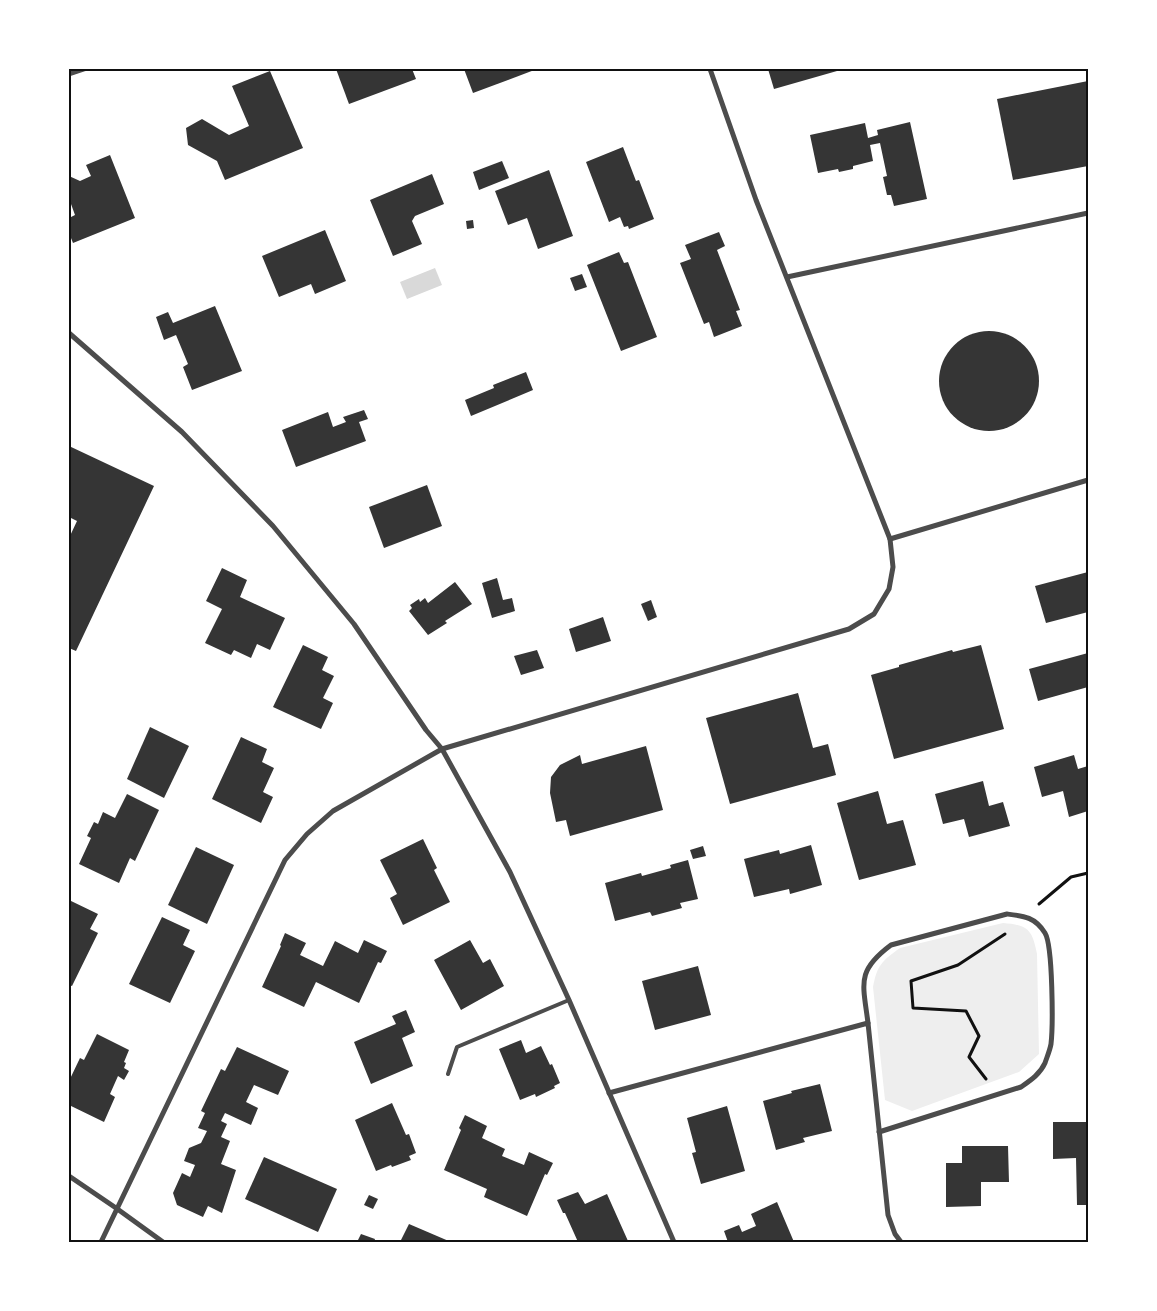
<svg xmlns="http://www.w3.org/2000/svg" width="1157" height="1311" font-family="'Archivo Narrow',sans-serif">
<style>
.green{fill:#eee}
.water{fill:#d9d9d9}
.building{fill:#353535}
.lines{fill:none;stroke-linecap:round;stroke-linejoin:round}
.path{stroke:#111;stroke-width:3}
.service{stroke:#4c4c4c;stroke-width:4}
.minor{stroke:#4c4c4c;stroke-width:5}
.neatline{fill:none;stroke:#111;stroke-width:2}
</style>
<rect width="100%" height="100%" fill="#fff"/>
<!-- green -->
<path class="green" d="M 1003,923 C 1028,925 1032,929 1037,954 L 1039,1054 L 1019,1072 L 912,1111 L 885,1100 L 873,987 C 877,965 882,961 900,948 Z"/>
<!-- water -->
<polygon class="water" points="435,268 442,285 407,299 400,282"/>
<!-- building -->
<g class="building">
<polygon points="336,69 412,69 416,79 349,104"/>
<polygon points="464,69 537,69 473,93"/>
<polygon points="768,69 844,69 774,89"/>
<polygon points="270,71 303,148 225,180 217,161 188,145 186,128 202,119 229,135 249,126 232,86"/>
<polygon points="1088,81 1088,166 1013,180 997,99"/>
<polygon points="910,122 927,199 894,206 891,195 887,195 883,177 887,176 880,143 870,145 873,161 853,166 853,169 839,172 838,169 818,173 810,135 865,123 868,138 878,135 877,130"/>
<polygon points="623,147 636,181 639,180 654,219 629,229 628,226 624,227 620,217 609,222 586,162"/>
<polygon points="110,155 135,218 73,243 69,233 69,218 75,215 71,204 69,203 69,176 80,181 91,176 86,165"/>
<polygon points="502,161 509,178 479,190 473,172"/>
<polygon points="549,170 573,236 538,249 527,218 508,225 495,191"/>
<polygon points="432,174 444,204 415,216 412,221 422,244 393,256 370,200"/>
<polygon points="473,220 474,228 467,229 466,221"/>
<polygon points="325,230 346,281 315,294 311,284 279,297 262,256"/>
<polygon points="719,232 725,246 717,250 740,310 736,311 742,326 714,337 709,322 704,324 680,263 691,259 685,245"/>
<polygon points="619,252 624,263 628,262 657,337 621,351 587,265"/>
<polygon points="582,274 587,287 575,291 570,278"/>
<polygon points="215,306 242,371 192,390 183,367 188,364 176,335 164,340 156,317 168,312 173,323"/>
<circle cx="989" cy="381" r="50"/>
<polygon points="526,372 533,390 471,416 465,400 494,388 493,385"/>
<polygon points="364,410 368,419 359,422 366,441 296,467 282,430 328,412 333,427 346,422 343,417"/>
<polygon points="69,446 154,486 76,651 69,648 69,538 77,521 69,517"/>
<polygon points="427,485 442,526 384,548 369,507"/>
<polygon points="222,568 247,580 240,597 285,618 270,650 257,644 251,658 234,650 231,655 205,643 222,609 206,601"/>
<polygon points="1088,572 1088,612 1046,623 1035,586"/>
<polygon points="497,578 503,600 512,598 515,611 492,618 482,583"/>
<polygon points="455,582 472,604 445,621 447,623 428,635 409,611 412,608 410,605 419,599 420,602 425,598 428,603"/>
<polygon points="651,600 657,617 648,621 641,604"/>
<polygon points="603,617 611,641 576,652 569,629"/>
<polygon points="303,645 328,657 322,670 334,676 323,698 333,703 321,729 273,707"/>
<polygon points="981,645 1004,729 894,759 871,675 899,667 899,665 952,650 953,652"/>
<polygon points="537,650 544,668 521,675 514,656"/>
<polygon points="1088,653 1088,687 1038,701 1029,669"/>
<polygon points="798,693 813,748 828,744 836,775 730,804 706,718"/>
<polygon points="150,727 189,746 164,798 127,779"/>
<polygon points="241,737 267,749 262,762 274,768 263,792 273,797 261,823 212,799"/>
<polygon points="646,746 663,810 570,836 566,820 556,822 550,793 551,777 560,765 580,755 582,764"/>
<polygon points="1074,755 1078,769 1088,766 1088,811 1069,817 1063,791 1042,797 1034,767"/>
<polygon points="983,781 989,806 1003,802 1010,826 969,837 964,819 943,824 935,794"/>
<polygon points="878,791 887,824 903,820 916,865 859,880 837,803"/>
<polygon points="127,794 159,810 135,861 130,858 119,883 79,864 91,838 87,836 94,822 98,824 103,812 115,818"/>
<polygon points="423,839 437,868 434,870 450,902 403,925 390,898 397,894 380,860"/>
<polygon points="811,845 822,885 790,894 789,889 754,897 744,859 779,850 780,854"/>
<polygon points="703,846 706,856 693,859 690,850"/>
<polygon points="196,847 234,865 207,924 168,905"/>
<polygon points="688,860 698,899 680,903 682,908 652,916 650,912 615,921 605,883 641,873 642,876 671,868 670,865"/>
<polygon points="69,900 98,914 90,929 98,933 72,986 69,985"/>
<polygon points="162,917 190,930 183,945 195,951 170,1003 129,984"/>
<polygon points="285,933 306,943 300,955 323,966 335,941 358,953 364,940 387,951 381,963 378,962 359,1003 316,982 304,1007 262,987 281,946 280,945"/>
<polygon points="470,940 483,963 490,959 504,986 461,1010 434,960"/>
<polygon points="698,966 711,1015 655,1030 642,981"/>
<polygon points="406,1010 415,1032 402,1038 413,1066 371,1084 354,1042 396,1024 392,1016"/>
<polygon points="97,1034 129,1050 124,1062 126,1063 124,1068 129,1071 124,1080 118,1076 110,1094 115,1097 104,1122 69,1105 69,1081 80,1058 84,1060"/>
<polygon points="521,1040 526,1053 541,1046 550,1065 552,1064 560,1083 554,1086 555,1088 536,1097 535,1094 520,1100 499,1049"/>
<polygon points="237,1047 289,1071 278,1095 254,1085 246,1102 258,1108 251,1125 225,1113 221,1121 227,1124 221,1137 230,1141 221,1164 236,1170 222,1213 208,1206 203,1217 177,1205 173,1193 182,1173 190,1177 195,1165 184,1161 189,1148 201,1143 207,1131 198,1128 205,1113 201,1111 221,1069 225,1071"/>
<polygon points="820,1084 832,1131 803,1138 805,1142 776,1150 763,1101 792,1093 791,1091"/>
<polygon points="392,1103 406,1135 409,1134 416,1153 409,1156 411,1160 392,1167 391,1165 376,1171 355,1120"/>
<polygon points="727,1106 745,1171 701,1184 692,1153 696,1152 687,1118"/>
<polygon points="465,1115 487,1126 482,1138 505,1149 502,1156 524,1165 529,1152 553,1163 547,1175 545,1174 527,1216 484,1197 487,1189 444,1170 461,1130 459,1128"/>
<polygon points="1053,1122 1088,1122 1088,1205 1077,1205 1076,1158 1053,1159"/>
<polygon points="962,1146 1008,1146 1009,1182 981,1182 981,1206 946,1207 946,1163 962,1163"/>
<polygon points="264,1157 337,1189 318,1232 245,1199"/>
<polygon points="578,1192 585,1204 607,1194 628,1241 626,1242 578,1242 565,1213 563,1213 557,1200"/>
<polygon points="369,1195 378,1199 373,1209 364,1205"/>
<polygon points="777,1202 794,1242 728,1242 724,1231 739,1225 742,1232 756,1226 751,1214"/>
<polygon points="409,1224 451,1242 400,1242"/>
<polygon points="361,1234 375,1239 374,1242 357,1242"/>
</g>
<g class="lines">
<!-- path -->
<g class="path">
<polyline points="1039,904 1071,877 1088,873"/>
<polyline points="986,1079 969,1057 979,1036 966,1011 913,1008 911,981 958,965 1005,934"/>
</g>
<!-- service -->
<polyline class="service" points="448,1074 457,1047 569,1000"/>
<!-- minor -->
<g class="minor">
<polyline points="69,74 84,69"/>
<polyline points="787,277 1088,213"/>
<polyline points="69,333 182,432 273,526 354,624 426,730 442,749 510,872 569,1000 674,1242"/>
<polyline points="890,539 1088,480"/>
<path d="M 868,1023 C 863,983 856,971 891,945 L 1007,914 C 1024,916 1035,917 1045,933 C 1053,946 1053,1027 1051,1044 C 1050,1050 1047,1057 1045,1063 C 1040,1074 1031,1080 1021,1087 L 879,1132"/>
<polyline points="609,1093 868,1023 888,1215 895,1234 901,1242"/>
<polyline points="69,1176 116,1208 163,1242"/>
<polyline points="101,1242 285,860 307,834 333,811 442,749 849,629 874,614 889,589 893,567 890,539 756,200 710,69"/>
</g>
</g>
<!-- border -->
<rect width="1157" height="1311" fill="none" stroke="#ffffff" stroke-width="140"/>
<rect x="70" y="70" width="1017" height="1171" class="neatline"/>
</svg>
